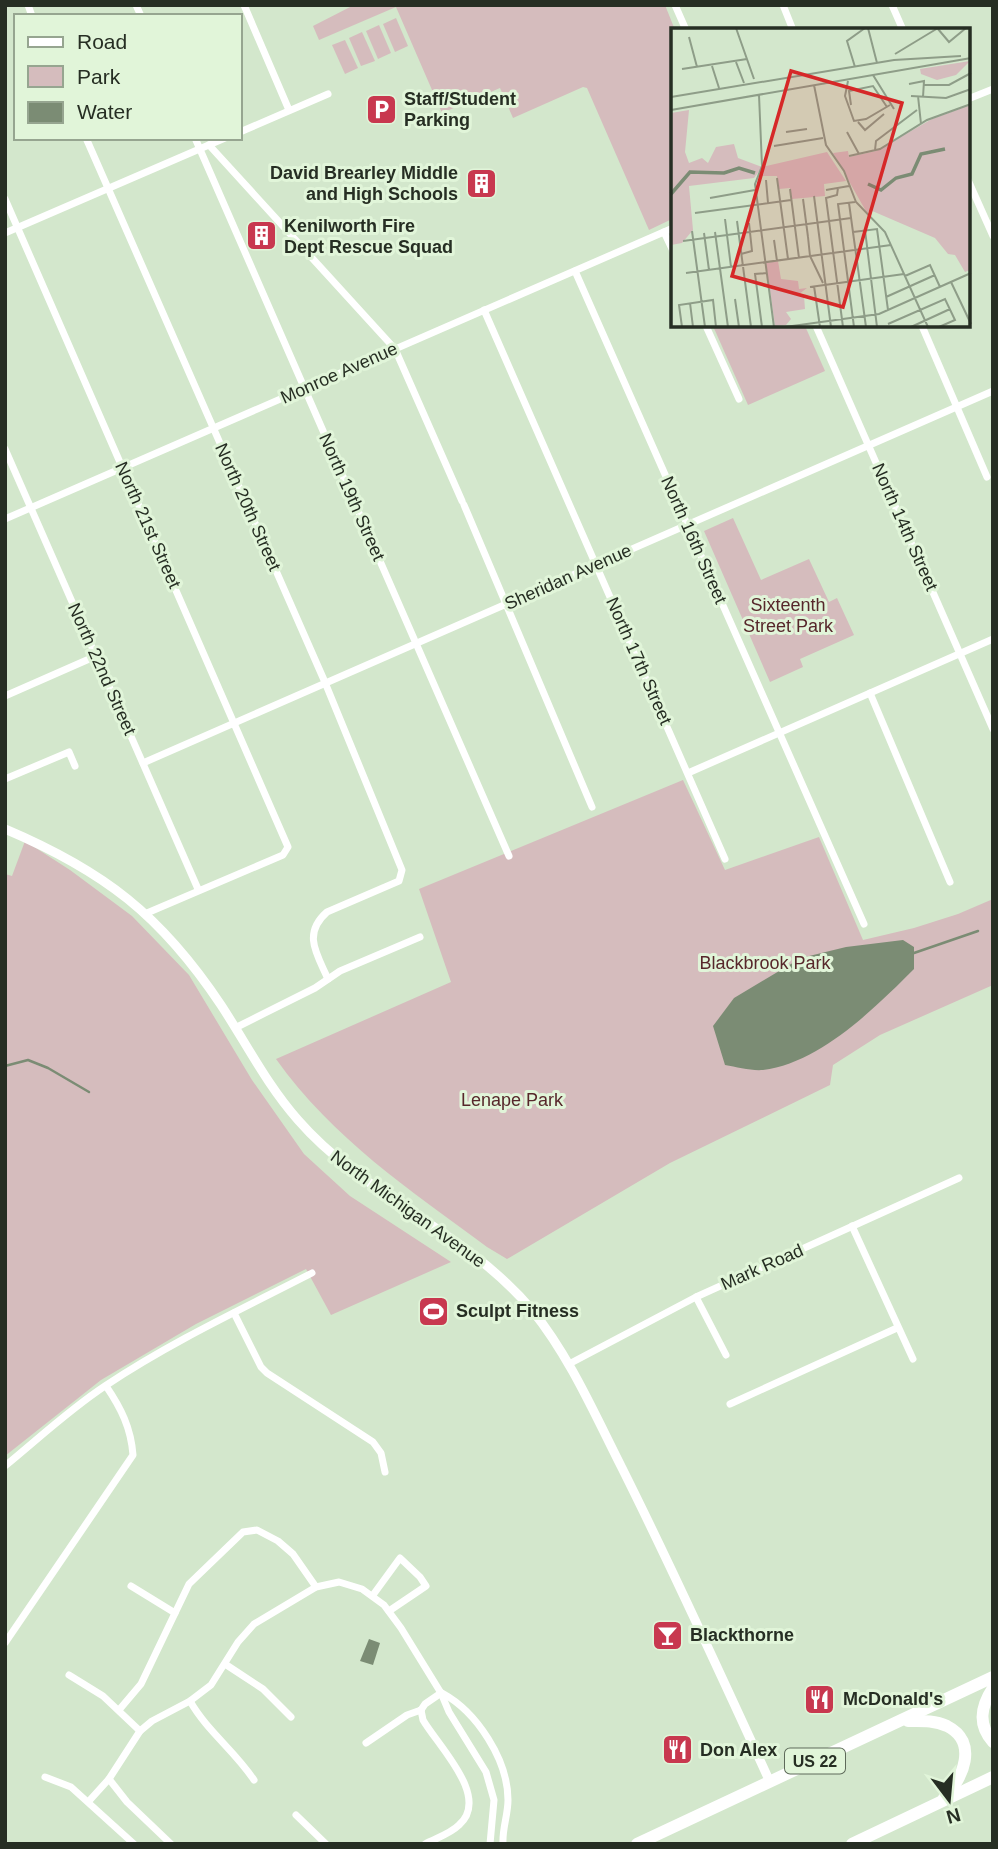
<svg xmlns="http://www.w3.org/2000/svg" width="998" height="1849" font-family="Arial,sans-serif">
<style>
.green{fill:#d5bcbd}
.water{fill:#7b8c74}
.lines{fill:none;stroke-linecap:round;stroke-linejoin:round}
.stream{stroke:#7b8c74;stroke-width:2.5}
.minor{stroke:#fff;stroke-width:7}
.tertiary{stroke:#fff;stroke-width:9}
.trunk{stroke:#fff;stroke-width:12}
.labels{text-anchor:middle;stroke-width:6;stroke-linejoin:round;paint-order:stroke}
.shield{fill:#e1f5d9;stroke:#5e6a5a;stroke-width:2}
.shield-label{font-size:16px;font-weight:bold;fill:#262e23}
.poi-label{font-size:18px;font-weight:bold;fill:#262e23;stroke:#e1f5d9;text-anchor:start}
.street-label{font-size:18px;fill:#262e23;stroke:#e1f5d9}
.park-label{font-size:18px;fill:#57272b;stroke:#e1f5d9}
.inset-river{fill:none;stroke:#7b8c74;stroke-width:3.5}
.inset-road{fill:none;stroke:#8e9d88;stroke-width:2}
.view{fill:#d62828;fill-opacity:0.15;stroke:#d62828;stroke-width:3.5}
.inset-edge{fill:none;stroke:#262e23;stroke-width:3.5}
</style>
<rect width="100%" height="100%" fill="#d3e7cc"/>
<!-- green -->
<g class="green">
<polygon points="354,5 665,5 675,30 673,30 672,219 649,230 587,88 583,87 513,118 500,88 442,113 396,7 319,40 313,26"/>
<polygon points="396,18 408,46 395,52 383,24"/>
<polygon points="379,25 391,53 378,59 366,31"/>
<polygon points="362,32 375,61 361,66 349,38"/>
<polygon points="345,40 358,68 345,74 332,45"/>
<polygon points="713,326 805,326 825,371 748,405"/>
<polygon points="733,518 761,580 809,559 829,602 837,598 854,635 800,659 803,667 770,682 704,531"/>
<path d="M 683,780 L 725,870 L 819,837 L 863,940 L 914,928 L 958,914 L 993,899 L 993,985 L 880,1035 L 833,1065 L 830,1085 L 670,1163 L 507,1259 L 487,1247 C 410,1190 333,1139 276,1059 L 451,982 L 419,889 Z"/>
<polygon points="25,841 70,870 132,916 189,975 252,1080 304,1154 350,1196 451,1262 331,1315 306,1269 196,1324 101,1380 5,1456 5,874 12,876"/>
</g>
<!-- water -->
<g class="water">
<path d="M 903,940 L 914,947 L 914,969 C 875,1008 820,1063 763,1070 C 751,1071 737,1067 725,1065 L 713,1026 L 734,998 L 801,958 L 846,947 Z"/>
<polygon points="369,1639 380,1643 373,1665 360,1661"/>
</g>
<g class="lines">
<!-- stream -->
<g class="stream">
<polyline points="914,953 978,931"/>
<polyline points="5,1066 28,1060 48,1068 89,1092"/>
</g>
<!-- minor -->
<g class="minor">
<polyline points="28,5 32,16"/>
<polyline points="136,5 141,16"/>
<polyline points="244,5 289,110"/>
<polyline points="675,5 686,30"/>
<polyline points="783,5 793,30"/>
<polyline points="892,5 903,30"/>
<polyline points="968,99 993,89"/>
<polyline points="240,132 328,94"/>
<path d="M 86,138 L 324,680 L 402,870 L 399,881 L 327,912 C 302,934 317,954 328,979"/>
<polyline points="195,138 509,856"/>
<polyline points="209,145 395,349 462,501"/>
<polyline points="968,180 993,236"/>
<polyline points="5,199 288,847 283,855 147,913"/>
<polyline points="664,232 673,251"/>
<polyline points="5,233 225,138"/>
<polyline points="575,271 864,924"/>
<polyline points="484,310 725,859"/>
<polyline points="706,326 739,399"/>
<polyline points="816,326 993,729"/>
<polyline points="922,326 987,477"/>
<polyline points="5,449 198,889"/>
<polyline points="464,505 592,807"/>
<polyline points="5,519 673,228"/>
<polyline points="870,693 950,882"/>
<polyline points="5,696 96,656"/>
<polyline points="143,763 993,391"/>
<polyline points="688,773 993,639"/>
<polyline points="5,779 69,752 75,766"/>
<polyline points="235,1028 315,988 340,971 420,937"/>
<polyline points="852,1226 913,1359"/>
<polyline points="696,1297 726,1355"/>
<polyline points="234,1313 261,1367 267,1373 373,1442 381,1453 385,1472"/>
<polyline points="569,1364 696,1297 959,1178"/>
<polyline points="730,1404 897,1328"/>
<path d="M 5,1466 C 38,1439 70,1409 105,1386 C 171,1342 242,1309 312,1273"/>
<polyline points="131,1586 175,1613"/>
<polyline points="373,1595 400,1558 420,1577 426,1586 389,1611"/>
<path d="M 5,1643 L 133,1455 C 131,1428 121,1408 106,1386"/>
<polyline points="225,1664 263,1689 291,1717"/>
<polyline points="69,1675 103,1696 140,1731"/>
<path d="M 442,1693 C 477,1712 508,1760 508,1800 C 508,1815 502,1829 503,1844"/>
<path d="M 190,1701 C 207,1731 235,1751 254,1780"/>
<polyline points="119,1710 141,1684 189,1584 243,1532 257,1530 278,1541 293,1554 316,1587"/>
<path d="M 421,1710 L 423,1720 C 438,1746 491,1797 459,1825 C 450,1834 436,1838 425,1844"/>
<polyline points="421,1710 425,1704 441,1693"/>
<polyline points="366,1743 407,1715 421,1710"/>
<polyline points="45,1777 71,1787 134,1844"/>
<polyline points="109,1779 127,1802 171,1844"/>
<polyline points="89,1801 109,1779 140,1731 152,1721 190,1701 211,1685 238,1642 254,1624 316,1587 339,1582 362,1589 384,1605 401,1628 441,1693 449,1712 486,1772 494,1800 490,1844"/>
<polyline points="296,1815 326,1844"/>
</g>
<!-- tertiary -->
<path class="tertiary" d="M 5,829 C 104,871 161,915 221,1005 C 246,1043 267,1085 298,1120 C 365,1197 466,1231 532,1310 C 570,1357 595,1415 622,1468 C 674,1572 722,1677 770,1782"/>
<!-- trunk -->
<g class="trunk">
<path d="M 993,1688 C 981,1706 977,1724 993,1742"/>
<path d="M 908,1721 C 921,1721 934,1720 947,1726 C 979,1742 963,1779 944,1798"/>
<polyline points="637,1844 993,1677"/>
<polyline points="852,1844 993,1777"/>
</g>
</g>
<!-- icons -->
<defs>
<symbol id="parking-square" viewBox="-11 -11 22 22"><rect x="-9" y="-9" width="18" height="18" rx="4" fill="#c8384f" stroke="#e1f5d9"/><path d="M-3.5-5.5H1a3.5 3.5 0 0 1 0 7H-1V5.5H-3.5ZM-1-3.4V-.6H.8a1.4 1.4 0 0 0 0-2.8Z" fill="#fff"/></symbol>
<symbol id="building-square" viewBox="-11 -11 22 22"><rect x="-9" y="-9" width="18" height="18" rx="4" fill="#c8384f" stroke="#e1f5d9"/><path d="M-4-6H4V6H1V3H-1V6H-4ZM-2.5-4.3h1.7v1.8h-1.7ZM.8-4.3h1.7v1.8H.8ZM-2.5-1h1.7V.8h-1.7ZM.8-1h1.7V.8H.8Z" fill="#fff"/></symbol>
<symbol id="stadium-square" viewBox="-11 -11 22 22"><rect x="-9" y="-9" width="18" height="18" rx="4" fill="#c8384f" stroke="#e1f5d9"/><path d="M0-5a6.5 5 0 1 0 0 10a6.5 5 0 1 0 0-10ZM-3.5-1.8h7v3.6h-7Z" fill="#fff"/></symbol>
<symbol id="bar-square" viewBox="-11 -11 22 22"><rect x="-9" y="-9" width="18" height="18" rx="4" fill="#c8384f" stroke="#e1f5d9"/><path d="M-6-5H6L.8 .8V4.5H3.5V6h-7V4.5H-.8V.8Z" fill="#fff"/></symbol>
<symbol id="restaurant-square" viewBox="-11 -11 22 22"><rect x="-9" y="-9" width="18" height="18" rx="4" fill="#c8384f" stroke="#e1f5d9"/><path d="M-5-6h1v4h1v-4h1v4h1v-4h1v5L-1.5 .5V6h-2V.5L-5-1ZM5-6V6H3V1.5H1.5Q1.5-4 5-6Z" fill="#fff"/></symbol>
</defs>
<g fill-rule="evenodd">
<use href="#parking-square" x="364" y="92" width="35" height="35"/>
<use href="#building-square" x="464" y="166" width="35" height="35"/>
<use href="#building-square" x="244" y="218" width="35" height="35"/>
<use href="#stadium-square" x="416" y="1294" width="35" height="35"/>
<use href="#bar-square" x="650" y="1618" width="35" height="35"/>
<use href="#restaurant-square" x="802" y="1682" width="35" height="35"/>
<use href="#restaurant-square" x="660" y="1732" width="35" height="35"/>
</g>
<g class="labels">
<!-- shield labels -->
<rect class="shield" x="785" y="1748.5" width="60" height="25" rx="5"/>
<g class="shield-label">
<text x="815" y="1767">US 22</text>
</g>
<!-- poi labels -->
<g class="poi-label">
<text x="404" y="105">Staff/Student<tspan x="404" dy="21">Parking</tspan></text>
<text x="458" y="179" text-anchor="end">David Brearley Middle<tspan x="458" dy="21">and High Schools</tspan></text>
<text x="284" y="232">Kenilworth Fire<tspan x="284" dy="21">Dept Rescue Squad</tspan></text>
<text x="456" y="1317">Sculpt Fitness</text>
<text x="690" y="1641">Blackthorne</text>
<text x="843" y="1705">McDonald's</text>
<text x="700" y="1756">Don Alex</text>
</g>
<!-- street labels -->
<g class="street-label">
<text transform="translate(339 373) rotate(-24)" y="6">Monroe Avenue</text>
<text transform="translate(352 497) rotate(66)" y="6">North 19th Street</text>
<text transform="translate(248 507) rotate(66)" y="6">North 20th Street</text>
<text transform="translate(148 525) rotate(66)" y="6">North 21st Street</text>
<text transform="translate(905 527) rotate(66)" y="6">North 14th Street</text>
<text transform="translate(694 540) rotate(66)" y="6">North 16th Street</text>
<text transform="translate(568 577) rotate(-24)" y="6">Sheridan Avenue</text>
<text transform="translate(639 661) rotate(66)" y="6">North 17th Street</text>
<text transform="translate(102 669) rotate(66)" y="6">North 22nd Street</text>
<text transform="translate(408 1209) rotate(36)" y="6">North Michigan Avenue</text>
<text transform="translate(762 1267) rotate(-24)" y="6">Mark Road</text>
</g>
<!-- park labels -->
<g class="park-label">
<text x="788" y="611">Sixteenth<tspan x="788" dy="21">Street Park</tspan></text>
<text x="765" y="969">Blackbrook Park</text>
<text x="512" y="1106">Lenape Park</text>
</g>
</g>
<!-- overview -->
<g transform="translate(671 28)">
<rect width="299" height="299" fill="#d3e7cc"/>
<path d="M 299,33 L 285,47 L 266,52 L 250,46 L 249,41 ZM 299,77 L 299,242 L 294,244 L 284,227 L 277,226 L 264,210 L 199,182 L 196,185 L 162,125 L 177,123 L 178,129 L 205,123 L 261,91 ZM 18,82 L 14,124 L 18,135 L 31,130 L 37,135 L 45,119 L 63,116 L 67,130 L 91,139 L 156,124 L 175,153 L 153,156 L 154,168 L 121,171 L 119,160 L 108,161 L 106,148 L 87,148 L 90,141 L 83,150 L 18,158 L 22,202 L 11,215 L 0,217 L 0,85 ZM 107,233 L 110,251 L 127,253 L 128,261 L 136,260 L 128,266 L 138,267 L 133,268 L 134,281 L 115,284 L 120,291 L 115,297 L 104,298 L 95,235 Z" fill="#d5bcbd"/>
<path class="inset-river" d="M 197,156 L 210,162 L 225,150 L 241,146 L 250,126 L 274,121M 0,166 L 19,144 L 53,145 L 68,140 L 84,145"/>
<path class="inset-road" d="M 65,0 L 83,51M 197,0 L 206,35M 267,1 L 278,14 L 295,0M 18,9 L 26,39M 224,26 L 267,0M 65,34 L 73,55M 41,38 L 48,60M 184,39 L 176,13 L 194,0M 11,41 L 76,31M 202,47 L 223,81M 177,53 L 174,68 L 183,93 L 195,91 L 219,77M 238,56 L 253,53 L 252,69M 143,57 L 155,117 L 173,143 L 185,174 L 214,204 L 257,299M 253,57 L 278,57 L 300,45M 88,67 L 91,138 L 84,156 L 103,299M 240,68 L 275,70 L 300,61M 247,68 L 250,96M 0,69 L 223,32 L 290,28M 180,77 L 178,63 L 202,58 L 216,79M 0,82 L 300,30M 187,94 L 194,102 L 213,86M 115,104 L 136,101M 176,104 L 188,126M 103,118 L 152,110M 204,122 L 205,113 L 246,82M 178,128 L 209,121 L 256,92 L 300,76M 106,150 L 117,231M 95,152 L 97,175M 167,160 L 166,167 L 155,170 L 172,299M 119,161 L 128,230M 155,162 L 178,158M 143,168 L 160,299M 39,170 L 84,162M 132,171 L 137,209M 178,175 L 195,299M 24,185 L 120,172M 54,191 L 60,239M 66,193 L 80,299M 194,202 L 206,299M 21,203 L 34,299M 44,204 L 57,299M 182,204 L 206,201 L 217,282M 33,205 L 38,242M 137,209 L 139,228 L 152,255M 103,212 L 106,233M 12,213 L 180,190M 70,226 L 81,223 L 78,195M 15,245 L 220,217M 234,248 L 259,237 L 269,259M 280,254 L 300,296M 143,258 L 149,299M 139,259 L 233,246M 215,269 L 264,247M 64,271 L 68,299M 19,275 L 22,299M 217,296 L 274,271 L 284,292 L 268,299M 11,299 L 8,277 L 42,272 L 45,299M 91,299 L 84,246 L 96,245M 114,299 L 208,286 L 300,245M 183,299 L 167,176 L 184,174M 240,299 L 279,281"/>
<path class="view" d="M 120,43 L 231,75 L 172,279 L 61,248 Z"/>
<rect width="299" height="299" class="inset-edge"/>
</g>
<!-- border -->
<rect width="998" height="1849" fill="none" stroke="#262e23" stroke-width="14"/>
<!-- legend -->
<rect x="14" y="14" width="228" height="126" fill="#e1f5d9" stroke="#96a590" stroke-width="2"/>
<rect x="28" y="37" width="35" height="10" fill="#ffffff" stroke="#96a590" stroke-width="2"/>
<text x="77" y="49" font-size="21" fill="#262e23">Road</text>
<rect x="28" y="66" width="35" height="21" fill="#d5bcbd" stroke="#96a590" stroke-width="2"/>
<text x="77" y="84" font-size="21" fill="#262e23">Park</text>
<rect x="28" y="102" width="35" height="21" fill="#7b8c74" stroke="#96a590" stroke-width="2"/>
<text x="77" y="119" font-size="21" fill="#262e23">Water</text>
<!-- north arrow -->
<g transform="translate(949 1800) rotate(164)" stroke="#e1f5d9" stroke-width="5" paint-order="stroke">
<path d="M0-5L12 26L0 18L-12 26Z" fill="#262e23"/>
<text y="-10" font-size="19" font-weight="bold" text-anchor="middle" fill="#262e23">N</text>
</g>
</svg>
